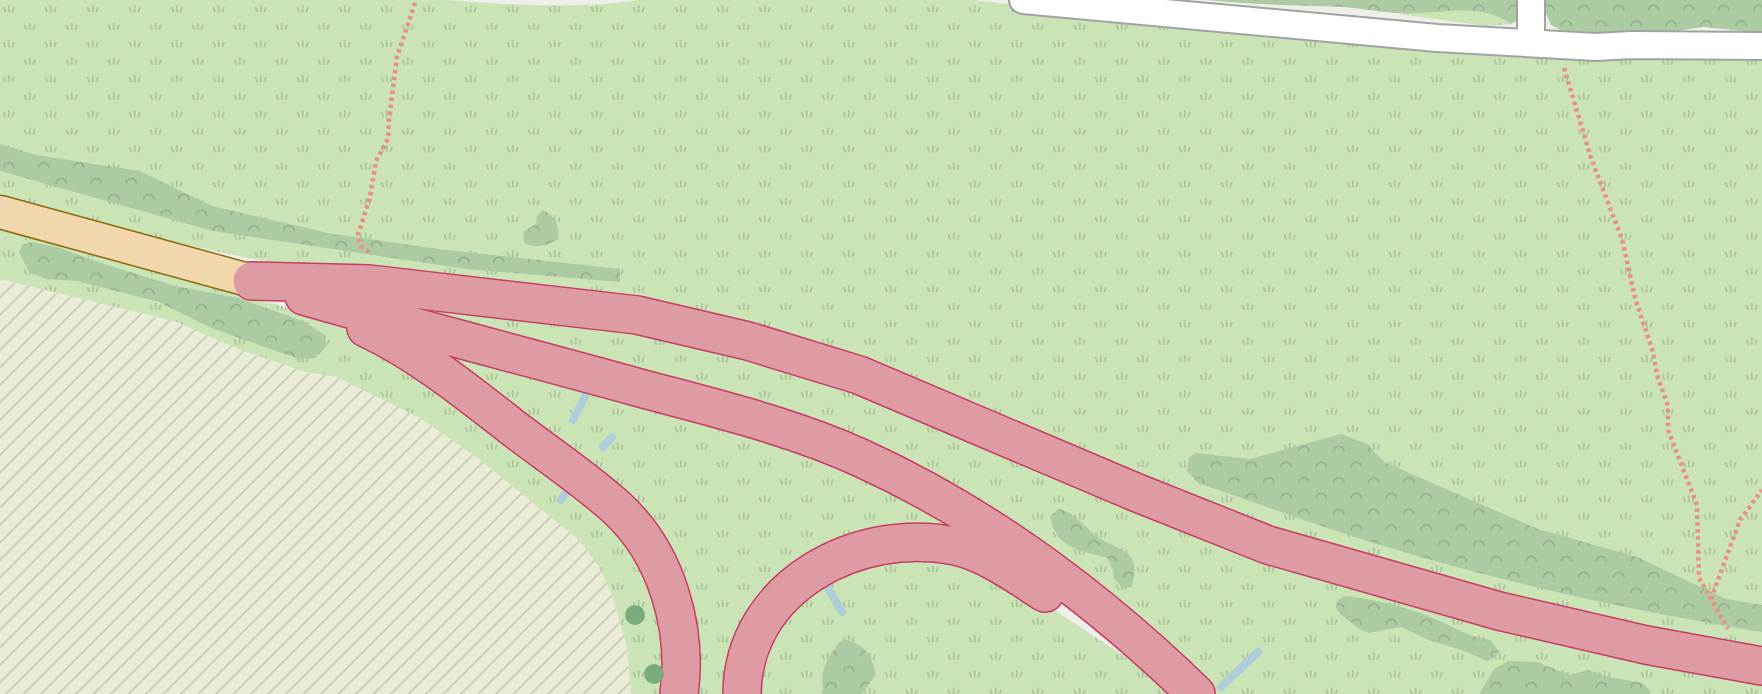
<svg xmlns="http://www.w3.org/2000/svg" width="1762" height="694" font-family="Manrope,sans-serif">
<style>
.farmland{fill:url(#farmland-furrows)}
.grass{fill:url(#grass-tufts)}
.forest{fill:url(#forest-crowns)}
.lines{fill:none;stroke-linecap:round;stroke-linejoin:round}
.stream{stroke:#afcdd8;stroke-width:8}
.minor-casing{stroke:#a2a2a2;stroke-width:30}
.major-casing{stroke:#8c6a12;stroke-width:35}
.highway-casing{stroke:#c73d66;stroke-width:40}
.path{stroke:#ea9080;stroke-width:4.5;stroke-dasharray:3.5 3.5;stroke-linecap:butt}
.minor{stroke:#fff;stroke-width:26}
.major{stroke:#f2d7ad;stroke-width:32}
.highway{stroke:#de9ba4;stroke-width:37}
.tree{fill:#7aab7d}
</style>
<defs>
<pattern id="farmland-furrows" width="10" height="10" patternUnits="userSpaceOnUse" patternTransform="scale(1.75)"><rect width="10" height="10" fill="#eaecd7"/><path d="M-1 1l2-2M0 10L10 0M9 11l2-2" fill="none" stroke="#c8cab8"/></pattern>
<pattern id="grass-tufts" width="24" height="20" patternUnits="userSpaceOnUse" patternTransform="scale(1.75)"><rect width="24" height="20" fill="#cae4b6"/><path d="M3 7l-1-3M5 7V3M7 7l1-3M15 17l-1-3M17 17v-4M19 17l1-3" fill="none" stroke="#adc39c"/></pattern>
<pattern id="forest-crowns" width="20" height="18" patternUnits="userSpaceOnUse" patternTransform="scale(1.75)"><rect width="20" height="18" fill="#adcba3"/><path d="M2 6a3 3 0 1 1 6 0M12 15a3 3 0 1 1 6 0" fill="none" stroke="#95ae8c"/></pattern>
</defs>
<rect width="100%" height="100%" fill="#f0eee9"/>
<!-- farmland -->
<polygon class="farmland" points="0,279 174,321 241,350 306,372 334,376 420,418 475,456 578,539 598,565 612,594 627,647 631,694 0,694"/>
<!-- grass -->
<g class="grass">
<path d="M 0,0 L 449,0 C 510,5 579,9 639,0 L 974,0 L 1063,11 L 1762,52 L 1762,657 L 1367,564 L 861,367 L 243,257 L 176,243 L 0,194 Z"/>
<polygon points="1459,9 1500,15 1511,24 1486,26 1398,14"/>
<polygon points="0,230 318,316 361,335 612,516 659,592 669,694 631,694 627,647 612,594 598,565 578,539 475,456 420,418 334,376 306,372 241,350 174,321 0,279"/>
<polygon points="438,304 544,315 748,350 1132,501 1762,676 1762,694 1215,694 1160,641 946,489 434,319"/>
<polygon points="439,344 798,446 948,517 942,531 827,551 732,694 689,694 677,584 434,355"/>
<polygon points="927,551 1010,581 1136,664 1169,694 751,694 761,645 817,579"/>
</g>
<!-- forest -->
<g class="forest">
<path d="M 1208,0 L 1529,0 L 1527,14 L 1511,24 C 1478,0 1434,16 1396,13 C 1378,12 1360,8 1343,7 C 1297,5 1253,5 1208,0 Z"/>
<polygon points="1540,0 1762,0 1762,33 1703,27 1656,34 1562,31 1551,25"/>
<polygon points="0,144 36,155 140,171 212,206 328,233 439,249 620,269 620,282 466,269 213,231 0,171"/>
<path d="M 543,210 C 555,216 560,225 558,239 C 550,245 532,250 524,242 L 523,232 L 536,224 L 537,216 Z"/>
<polygon points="32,242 57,247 107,265 176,286 239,298 305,322 326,336 326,347 315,358 299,359 211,328 159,302 77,281 46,279 29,272 19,252 23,244"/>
<path d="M 1341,434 L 1367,444 L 1384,462 L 1538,529 L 1637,557 L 1726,599 L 1762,605 L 1762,632 C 1652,614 1542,591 1435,561 C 1355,539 1276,510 1198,483 L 1187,471 L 1189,457 L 1196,453 L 1250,459 Z"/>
<path d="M 1059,509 C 1079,514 1087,532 1104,541 C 1113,546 1126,549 1132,559 C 1137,567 1133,578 1132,587 L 1123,588 L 1114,579 L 1113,570 L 1107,558 C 1080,550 1056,549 1050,516 Z"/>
<path d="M 1344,596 C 1372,598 1414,609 1440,621 C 1459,630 1470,637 1491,640 L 1499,652 L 1495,658 L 1487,661 L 1462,650 L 1431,641 L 1401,627 L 1369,633 L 1361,630 L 1340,614 L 1336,608 L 1337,601 Z"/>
<path d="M 847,640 C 866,646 871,655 876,674 L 862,694 L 825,694 C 817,674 827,659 839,642 Z"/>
<polygon points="1509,661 1537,662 1570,675 1588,670 1605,676 1642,683 1650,690 1650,694 1479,694 1495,668"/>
</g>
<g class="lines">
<!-- stream -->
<g class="stream">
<polyline points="573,420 588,391"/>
<polyline points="603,447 612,437"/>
<polyline points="561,500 569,489"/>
<polyline points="822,578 842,612"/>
<polyline points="1221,687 1258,652"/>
</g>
<defs>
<g id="minor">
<polyline points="1023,0 1437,38 1596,47 1632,45 1762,46"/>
<polyline points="1531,43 1531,0"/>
</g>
<polyline id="major" points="0,212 252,281"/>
<g id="highway">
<polyline points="252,281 369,284 637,315 748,341 859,375 1135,492 1268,545 1499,611 1646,645 1762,666"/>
<path d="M 304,296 C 415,328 528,357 640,388 C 714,408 791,426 861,458 C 986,515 1098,599 1196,694"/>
<path d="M 366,328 C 419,353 466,391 512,427 C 547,454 584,478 617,508 C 667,554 688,629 679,694"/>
<path d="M 742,694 C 743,586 859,526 955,546 C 987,553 1017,575 1045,593"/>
</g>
</defs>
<!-- minor casing -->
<use href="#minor" class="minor-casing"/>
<!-- major casing -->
<use href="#major" class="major-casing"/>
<!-- highway casing -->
<use href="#highway" class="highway-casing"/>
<!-- path -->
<g class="path">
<polyline points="1564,68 1591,158 1622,239 1635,298 1653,352 1657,375 1668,406 1668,430 1697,505 1699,578 1728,629"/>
<polyline points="369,252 361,246 358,235 370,197 376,161 388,139 389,119 397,57 416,0"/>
<polyline points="1711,599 1740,520 1762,490"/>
</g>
<!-- minor -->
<use href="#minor" class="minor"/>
<!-- major -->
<use href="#major" class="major"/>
<!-- highway -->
<use href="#highway" class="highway"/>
</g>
<!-- trees -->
<g class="tree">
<circle cx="635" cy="615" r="10"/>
<circle cx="654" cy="674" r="10"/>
</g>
</svg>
